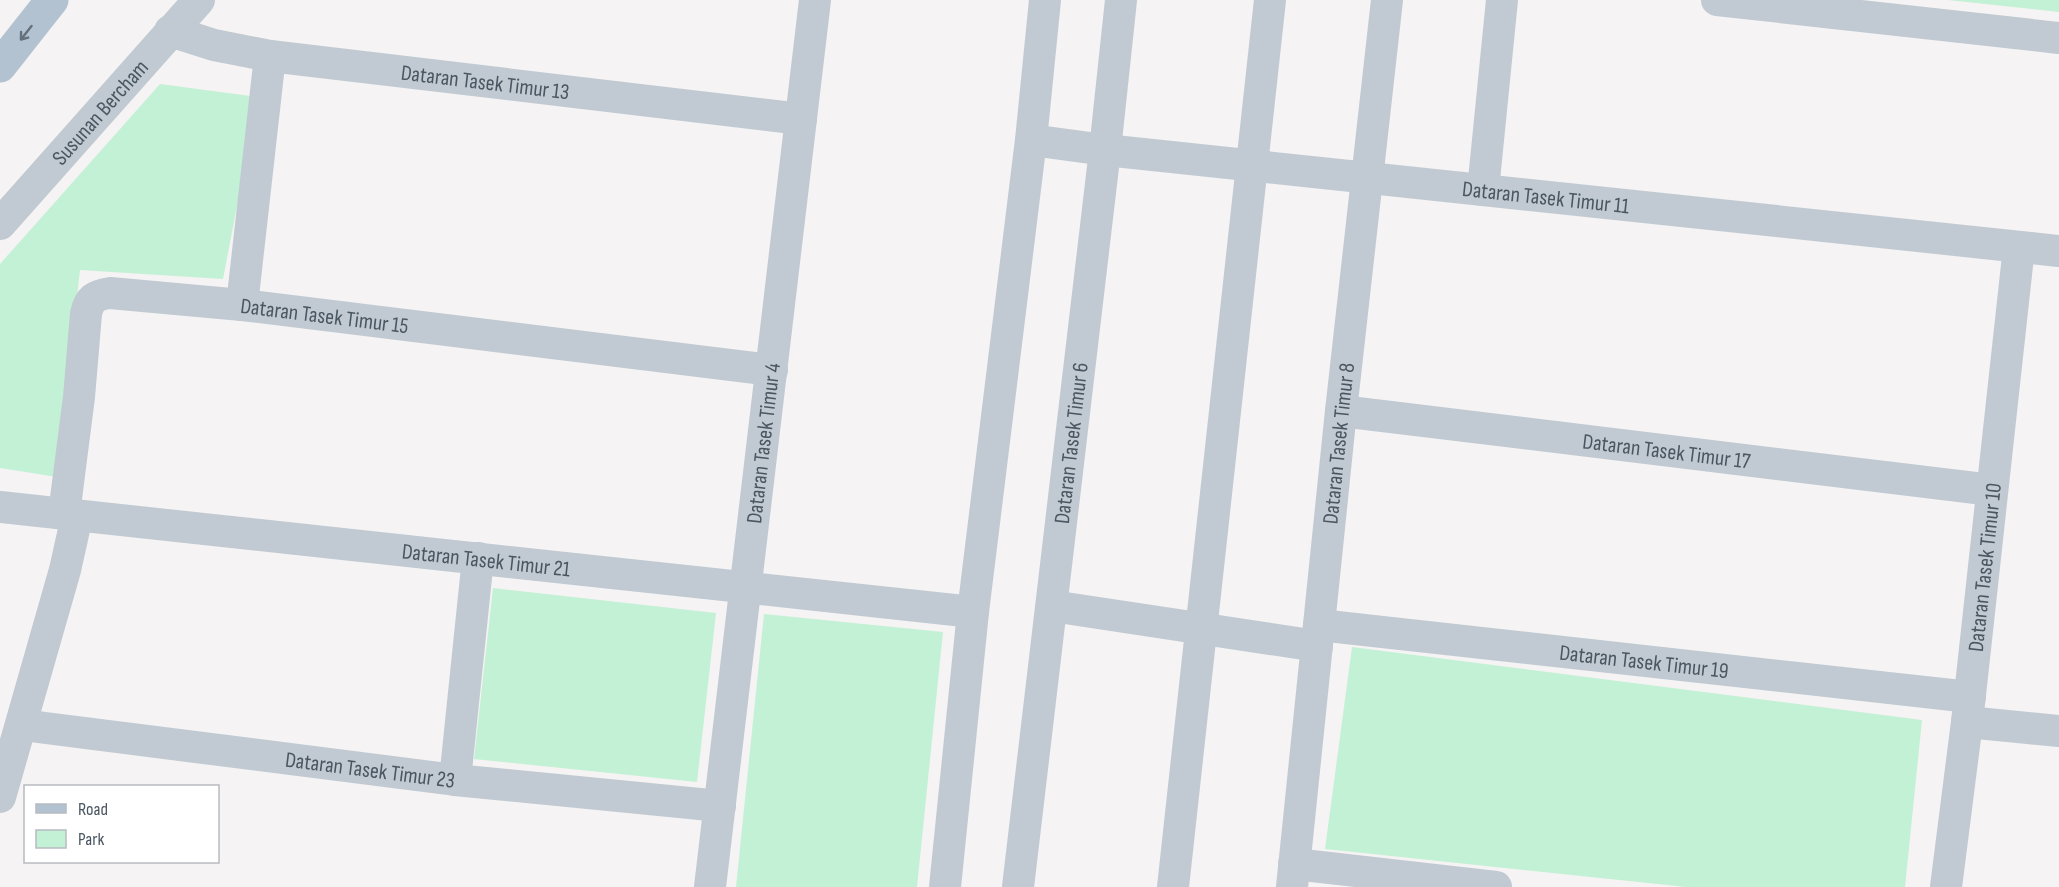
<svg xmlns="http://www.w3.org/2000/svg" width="2059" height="887" font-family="'Sofia Sans Condensed',sans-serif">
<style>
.green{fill:#c3f1d5}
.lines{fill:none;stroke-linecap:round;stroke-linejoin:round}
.minor{stroke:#c1cad2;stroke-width:32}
.major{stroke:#b3c2d1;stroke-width:33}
.oneway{stroke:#64717d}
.labels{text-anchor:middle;stroke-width:5;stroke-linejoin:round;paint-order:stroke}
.street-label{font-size:22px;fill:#4a5661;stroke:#fff}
</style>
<rect width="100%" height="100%" fill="#f5f3f3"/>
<!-- green -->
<g class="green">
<polygon points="1948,0 2059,0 2059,12"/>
<polygon points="160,84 258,97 223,279 80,270 57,477 0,468 0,264"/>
<polygon points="493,588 716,613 697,782 474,759"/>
<polygon points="764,614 943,632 917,887 736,887"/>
<polygon points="1352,647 1922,720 1905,887 1686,887 1325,849"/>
</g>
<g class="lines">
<!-- minor -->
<g class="minor">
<polyline points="1717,0 2059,38"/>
<path id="s1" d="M 170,31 L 214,45 L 270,56 L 801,119"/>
<path id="s2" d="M 1031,140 L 1105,150 L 2059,251"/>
<polyline points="1483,190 1502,0"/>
<path id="s3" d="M 0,224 L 199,0"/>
<polyline points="242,305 270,56"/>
<path id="s4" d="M 1341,411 L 1992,490"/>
<path id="s5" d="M 0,507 L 973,612"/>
<path id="s6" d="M 64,514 L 79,397 L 86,314 C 89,299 95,295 110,293 L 242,305 L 772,370"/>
<polyline points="1052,606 1317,646"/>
<path id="s7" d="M 1319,625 L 1970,697"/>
<polyline points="1967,722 2059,731"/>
<path id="s8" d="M 22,725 L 455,780 L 720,806"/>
<polyline points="455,780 478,558"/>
<polyline points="0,797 65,570 77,516"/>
<polyline points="1294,864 1496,887"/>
<path id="s9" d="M 710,887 L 815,0"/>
<polyline points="945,887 973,612 1031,140 1045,0"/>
<path id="s10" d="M 1018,887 L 1105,150 L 1121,0"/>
<polyline points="1173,887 1270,0"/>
<path id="s11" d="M 1292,887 L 1341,411 L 1387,0"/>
<path id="s12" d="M 1946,887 L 1967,722 L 2019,247"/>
</g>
<!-- major -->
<polyline class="major" points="0,66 52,0"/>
</g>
<!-- one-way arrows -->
<defs><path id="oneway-shaft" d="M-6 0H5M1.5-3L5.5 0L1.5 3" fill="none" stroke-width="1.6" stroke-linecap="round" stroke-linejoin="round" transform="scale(1.5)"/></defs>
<use class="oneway" href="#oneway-shaft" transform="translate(26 33) rotate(128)"/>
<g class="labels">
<!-- street labels -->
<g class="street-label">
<text dy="8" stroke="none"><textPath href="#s1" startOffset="320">Dataran Tasek Timur 13</textPath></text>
<text dy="8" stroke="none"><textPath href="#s3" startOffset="150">Susunan Bercham</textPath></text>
<text dy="8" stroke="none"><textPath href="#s2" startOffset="518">Dataran Tasek Timur 11</textPath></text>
<text dy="8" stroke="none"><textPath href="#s6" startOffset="452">Dataran Tasek Timur 15</textPath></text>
<text dy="8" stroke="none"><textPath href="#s11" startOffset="446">Dataran Tasek Timur 8</textPath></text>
<text dy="8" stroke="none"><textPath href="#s9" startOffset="447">Dataran Tasek Timur 4</textPath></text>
<text dy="8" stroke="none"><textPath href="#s10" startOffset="447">Dataran Tasek Timur 6</textPath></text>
<text dy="8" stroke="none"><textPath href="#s4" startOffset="328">Dataran Tasek Timur 17</textPath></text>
<text dy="8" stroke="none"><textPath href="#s5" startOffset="489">Dataran Tasek Timur 21</textPath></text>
<text dy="8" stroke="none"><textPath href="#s12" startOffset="322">Dataran Tasek Timur 10</textPath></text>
<text dy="8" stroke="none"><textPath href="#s7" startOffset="327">Dataran Tasek Timur 19</textPath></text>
<text dy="8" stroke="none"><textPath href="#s8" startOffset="351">Dataran Tasek Timur 23</textPath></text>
</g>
</g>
<!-- legend -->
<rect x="24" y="785" width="195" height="78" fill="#ffffff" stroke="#b7bbc0" stroke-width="1.5"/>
<rect x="36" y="804" width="30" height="9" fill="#b3c2d1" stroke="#b7bbc0" stroke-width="1.5"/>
<text x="78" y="815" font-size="18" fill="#4a5661">Road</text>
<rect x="36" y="830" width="30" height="18" fill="#c3f1d5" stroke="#b7bbc0" stroke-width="1.5"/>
<text x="78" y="845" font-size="18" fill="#4a5661">Park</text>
</svg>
